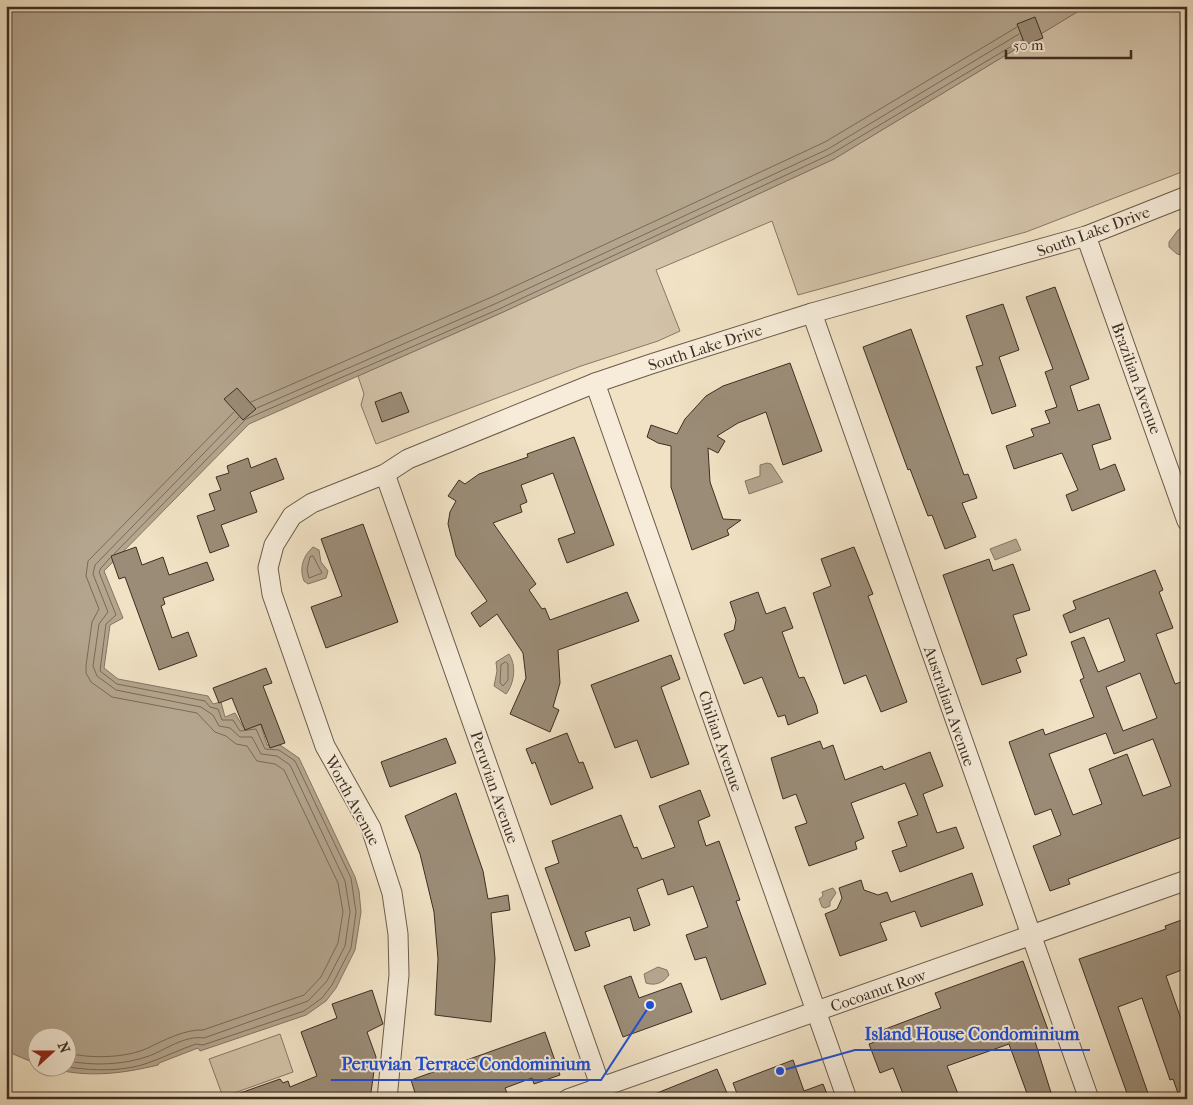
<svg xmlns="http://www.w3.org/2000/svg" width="1193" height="1105" font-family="'IM FELL French Canon',serif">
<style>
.green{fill:#d3c3a9;stroke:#887866}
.water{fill:#b4a58e;stroke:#857563}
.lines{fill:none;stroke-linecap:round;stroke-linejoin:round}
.shore{stroke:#796a58;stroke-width:1}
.building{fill:#9b8c77;stroke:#3e2e22;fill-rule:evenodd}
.minor-casing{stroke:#6b5b4b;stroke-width:21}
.minor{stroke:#f6ecd9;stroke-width:19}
.labels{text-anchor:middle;stroke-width:4;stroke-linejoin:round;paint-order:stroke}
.street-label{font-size:16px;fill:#3e2e22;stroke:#f6ecd9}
.leader{fill:none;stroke:#1d4ed8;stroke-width:2}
.callout-dot{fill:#1d4ed8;stroke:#f6ecd9;stroke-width:2}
.callout-label{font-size:18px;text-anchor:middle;font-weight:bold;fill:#1d4ed8;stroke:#f6ecd9;stroke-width:4;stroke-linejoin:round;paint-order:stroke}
</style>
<rect width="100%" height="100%" fill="#f1e2c5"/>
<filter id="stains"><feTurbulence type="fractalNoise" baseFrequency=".004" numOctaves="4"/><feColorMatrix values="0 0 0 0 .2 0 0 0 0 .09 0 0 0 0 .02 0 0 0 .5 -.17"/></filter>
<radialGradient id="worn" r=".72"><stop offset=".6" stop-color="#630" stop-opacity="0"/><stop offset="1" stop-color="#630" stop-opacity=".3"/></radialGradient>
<!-- green -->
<g class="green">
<path d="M 1087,6 L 1185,6 C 1179,20 1179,47 1187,60 L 1187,170 L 1026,232 L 798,295 L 772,221 L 656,270 L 680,331 L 658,341 L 581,366 L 376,444 L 361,405 L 364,394 L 358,376 L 501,313 L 834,159 Z"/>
<polygon points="280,1034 293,1072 223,1097 209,1059"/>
</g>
<!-- water -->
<g class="water">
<path d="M 6,6 L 1087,6 L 834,159 L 501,313 L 249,424 L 104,571 L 123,618 L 110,625 L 104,668 L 118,679 L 208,696 L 213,704 L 221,702 L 225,717 L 235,713 L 243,727 L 260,722 L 267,745 L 280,745 L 299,758 L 355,877 L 359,891 L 361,912 L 355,950 L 336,988 L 326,1001 L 306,1015 L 200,1051 L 198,1048 L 159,1063 L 158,1065 C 121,1074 87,1078 50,1068 L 68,1068 L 68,1038 L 38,1038 L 37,1064 L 13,1054 L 6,1035 Z"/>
<polygon points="1187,225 1187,250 1182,255 1177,254 1169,247 1169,242 1178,230"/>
<polygon points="767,463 771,464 783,482 749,494 745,481 760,476 760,465"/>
<polygon points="1016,539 1021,550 995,560 990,549"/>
<path d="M 313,547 L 319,550 L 321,562 L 328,571 L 326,578 L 308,584 L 304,581 C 299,568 303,556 313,547 Z"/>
<path d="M 509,654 C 517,666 514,684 506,694 L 494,686 L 497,671 L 496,662 Z"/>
<polygon points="833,888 836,893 830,902 830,906 825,908 822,907 819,899 823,896 822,892"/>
<path d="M 658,967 L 667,970 L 669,975 C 663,983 655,986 646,983 L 644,974 Z"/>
</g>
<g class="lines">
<!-- shore -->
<g class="shore">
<polyline points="251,402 494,296 825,142 1017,27"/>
<polyline points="257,408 497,303 828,149 1019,34"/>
<polyline points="114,554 246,419 499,309 831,154 1022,40"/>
<polygon points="313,556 322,573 309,578 307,569 310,557"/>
<polygon points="506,662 508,664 508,680 503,686 500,683 501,665"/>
<path d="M 68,1053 C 91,1059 126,1058 148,1048 C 164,1040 186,1029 203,1030 L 304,995 L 321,977 L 338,943 L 343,912 L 338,883 L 284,770 L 275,764 L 257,761 L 247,746 L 236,744 L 226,736 L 215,732 L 197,713 L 112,697 L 91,682 L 86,673 L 86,666 L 92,622 L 99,609 L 86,576 L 88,561 L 234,412"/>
<path d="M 68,1061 C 93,1066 124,1065 149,1056 C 165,1050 185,1035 204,1038 L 308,1001 L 327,981 L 345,946 L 350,912 L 345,881 L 290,765 L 277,756 L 261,754 L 252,737 L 240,737 L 230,728 L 219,726 L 213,715 L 201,707 L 116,690 L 97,676 L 93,666 L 99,624 L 108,612 L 93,574 L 95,565 L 239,417"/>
<path d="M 68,1067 C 94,1071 127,1072 153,1061 C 167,1056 181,1049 196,1044 L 203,1045 L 304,1011 L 311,1006 L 322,998 L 332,985 L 351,948 L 356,912 L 351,878 L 295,761 L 279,750 L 265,749 L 256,729 L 240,731 L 233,720 L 222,720 L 218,709 L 210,707 L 205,701 L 117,684 L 100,671 L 106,624 L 116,615 L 99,572 L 101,568 L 110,558"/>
</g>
</g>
<!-- building -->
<g class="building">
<polygon points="1035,17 1043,38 1025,45 1017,24"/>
<polygon points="1055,287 1089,379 1070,386 1078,411 1099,404 1111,439 1092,445 1100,470 1115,464 1125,490 1072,511 1066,495 1078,490 1062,453 1014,469 1006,446 1034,436 1031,429 1050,423 1045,411 1057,407 1045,372 1053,369 1026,297"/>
<polygon points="1003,304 1019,350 999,357 1016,406 992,414 976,367 983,365 966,316"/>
<polygon points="911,329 964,475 968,474 977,498 962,503 976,537 945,549 932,515 928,516 910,469 908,470 863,347"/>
<polygon points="790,363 822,451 783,465 766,412 738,423 717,436 725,441 718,453 708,448 710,482 723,519 741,520 727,530 729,535 692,550 671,487 671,446 658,443 647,437 651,425 677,434 685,419 706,396 723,386"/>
<polygon points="237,388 256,409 243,420 224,399"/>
<polygon points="401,392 409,412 382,422 375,402"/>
<polygon points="574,437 614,545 567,563 558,539 575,533 553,473 521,485 527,502 520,505 522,512 493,523 536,584 529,590 542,609 545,608 550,620 627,592 639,621 558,650 560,683 553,707 559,710 550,732 510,714 526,678 523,653 497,614 480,627 471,613 487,601 456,556 448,524 450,512 456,501 448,496 459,480 465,484 479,474 528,457 527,454"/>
<polygon points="248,458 251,468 276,458 284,479 250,492 257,512 221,525 229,546 210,553 197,516 215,510 209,494 221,490 216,477 229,473 227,466"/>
<polygon points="363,524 398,622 326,648 311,607 342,596 321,539"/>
<polygon points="136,547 142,565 163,557 169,575 207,562 214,580 163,598 165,604 161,606 172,638 188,632 197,656 159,670 125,577 119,579 111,556"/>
<polygon points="854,547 873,594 868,596 907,702 881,712 866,675 844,684 813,593 831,586 821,559"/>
<polygon points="989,559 993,571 1013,564 1030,610 1013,615 1027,655 1016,659 1021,672 982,685 943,575"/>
<path d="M 1155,570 L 1163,590 L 1159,592 L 1173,628 L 1156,634 L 1175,684 L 1187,680 L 1187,835 L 1068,879 L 1070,884 L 1050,891 L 1033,846 L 1061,835 L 1051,809 L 1035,815 L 1009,742 L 1043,729 L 1045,735 L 1094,717 L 1080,680 L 1084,678 L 1071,642 L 1084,637 L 1098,672 L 1125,661 L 1109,618 L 1070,633 L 1063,615 L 1076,609 L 1073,601 ZM 1140,673 L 1157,718 L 1123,731 L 1106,687 ZM 1106,733 L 1114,754 L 1153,739 L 1171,786 L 1143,796 L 1127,754 L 1089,769 L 1102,804 L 1073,815 L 1049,754 Z"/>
<polygon points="758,592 766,614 785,607 793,628 782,632 799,678 804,677 816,705 818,713 788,725 785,715 778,717 762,677 744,684 724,634 734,630 736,620 730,602"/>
<polygon points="671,655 680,679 661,687 689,764 651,778 637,740 615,748 591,685"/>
<polygon points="266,668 272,683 263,686 285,743 270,748 261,724 245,730 232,698 219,703 213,688"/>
<polygon points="567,733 579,763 583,762 593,788 551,805 535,762 532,764 526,749"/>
<polygon points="446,738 456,763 390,787 381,762"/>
<polygon points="820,741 823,749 833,745 845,780 882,766 884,770 930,752 943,786 923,794 937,833 956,827 964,848 900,872 892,851 907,846 898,822 918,815 905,783 851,803 864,838 855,842 857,849 809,866 795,827 807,823 796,794 783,799 771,758"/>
<polygon points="700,790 710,816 698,821 706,846 719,841 740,900 736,901 766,984 721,1000 706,957 695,960 686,935 708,927 693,886 668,895 663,879 637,889 650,925 634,931 630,917 585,932 590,946 575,951 545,868 559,863 552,841 621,815 634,848 637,847 642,859 675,847 659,806"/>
<polygon points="456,793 483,871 488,899 508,895 510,910 491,913 495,959 491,1022 435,1015 438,959 434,912 420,854 405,816"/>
<polygon points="972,873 983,905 921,927 915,911 880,923 887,940 840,956 825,914 837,909 842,898 839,888 861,880 864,890 878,895 887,892 891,902"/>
<polygon points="1187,918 1187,968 1166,976 1187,1036 1187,1099 1180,1099 1173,1079 1170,1080 1142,998 1118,1007 1150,1099 1129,1099 1079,959 1166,929 1165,926"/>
<polygon points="1023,961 1048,1030 1033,1035 1053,1099 1029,1099 1009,1044 947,1066 960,1099 905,1099 893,1068 880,1073 869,1044 883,1039 880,1031 941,1008 935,993"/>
<polygon points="631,976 639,998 681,983 692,1012 623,1037 604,986"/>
<polygon points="372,990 383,1024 367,1032 376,1057 370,1099 229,1099 229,1097 280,1079 283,1083 288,1081 290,1087 317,1076 301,1032 337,1018 332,1004"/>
<polygon points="545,1032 560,1075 534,1084 532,1078 505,1088 507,1093 493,1099 417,1099 411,1080"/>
<polygon points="793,1060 804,1091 823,1084 829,1099 739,1099 733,1083"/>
<polygon points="717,1069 727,1093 712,1099 642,1099"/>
</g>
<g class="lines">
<defs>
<g id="minor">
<polyline points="1086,236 1187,521"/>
<polyline points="812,313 1089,1099"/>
<polyline points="595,383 847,1099"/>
<polyline points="385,474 605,1099"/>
<polyline points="387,1099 399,975 398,934 392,893 371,828 325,746 272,594 268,568 274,545 292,516 312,503 385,474 408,459 595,383 651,364 812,313 1086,236 1187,196"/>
<polyline points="568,1099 1187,880"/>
</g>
</defs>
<!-- minor casing -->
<use href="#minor" class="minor-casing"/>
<!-- minor -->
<use href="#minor" class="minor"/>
</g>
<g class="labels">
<!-- street labels -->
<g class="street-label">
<text transform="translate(1093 231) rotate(-20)" y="6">South Lake Drive</text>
<text transform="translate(705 347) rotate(-18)" y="6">South Lake Drive</text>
<text transform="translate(1137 378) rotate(70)" y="6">Brazilian Avenue</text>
<text transform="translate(950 706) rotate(71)" y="6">Australian Avenue</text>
<text transform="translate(721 741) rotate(71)" y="6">Chilian Avenue</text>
<text transform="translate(495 787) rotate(71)" y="6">Peruvian Avenue</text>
<text transform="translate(353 800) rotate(62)" y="6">Worth Avenue</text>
<text transform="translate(878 990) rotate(-19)" y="6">Cocoanut Row</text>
</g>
</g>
<!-- callouts -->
<path class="leader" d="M780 1071L855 1050H1090M650 1005L601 1080H331"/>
<g class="callout-dot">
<circle cx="780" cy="1071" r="5"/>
<circle cx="650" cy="1005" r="5"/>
</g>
<g class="callout-label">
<text x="972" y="1040">Island House Condominium</text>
<text x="466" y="1070">Peruvian Terrace Condominium</text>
</g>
<!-- margin -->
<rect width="1193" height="1105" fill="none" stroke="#f1e2c5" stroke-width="25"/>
<rect x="8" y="8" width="1178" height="1090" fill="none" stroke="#3e2e22" stroke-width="2.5"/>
<rect x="12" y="12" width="1168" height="1080" fill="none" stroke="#3e2e22"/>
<!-- north arrow -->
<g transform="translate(52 1052) rotate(69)"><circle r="24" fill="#f6ecd9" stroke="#aca090"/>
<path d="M0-4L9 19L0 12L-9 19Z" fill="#8f2418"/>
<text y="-8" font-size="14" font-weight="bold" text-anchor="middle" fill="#3e2e22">N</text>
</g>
<!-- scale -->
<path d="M1006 50v8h125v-8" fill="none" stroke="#3e2e22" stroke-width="2.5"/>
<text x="1013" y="50" font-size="15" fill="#3e2e22" stroke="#f6ecd9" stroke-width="4" paint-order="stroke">50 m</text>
<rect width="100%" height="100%" filter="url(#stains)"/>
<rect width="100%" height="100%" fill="url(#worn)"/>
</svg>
